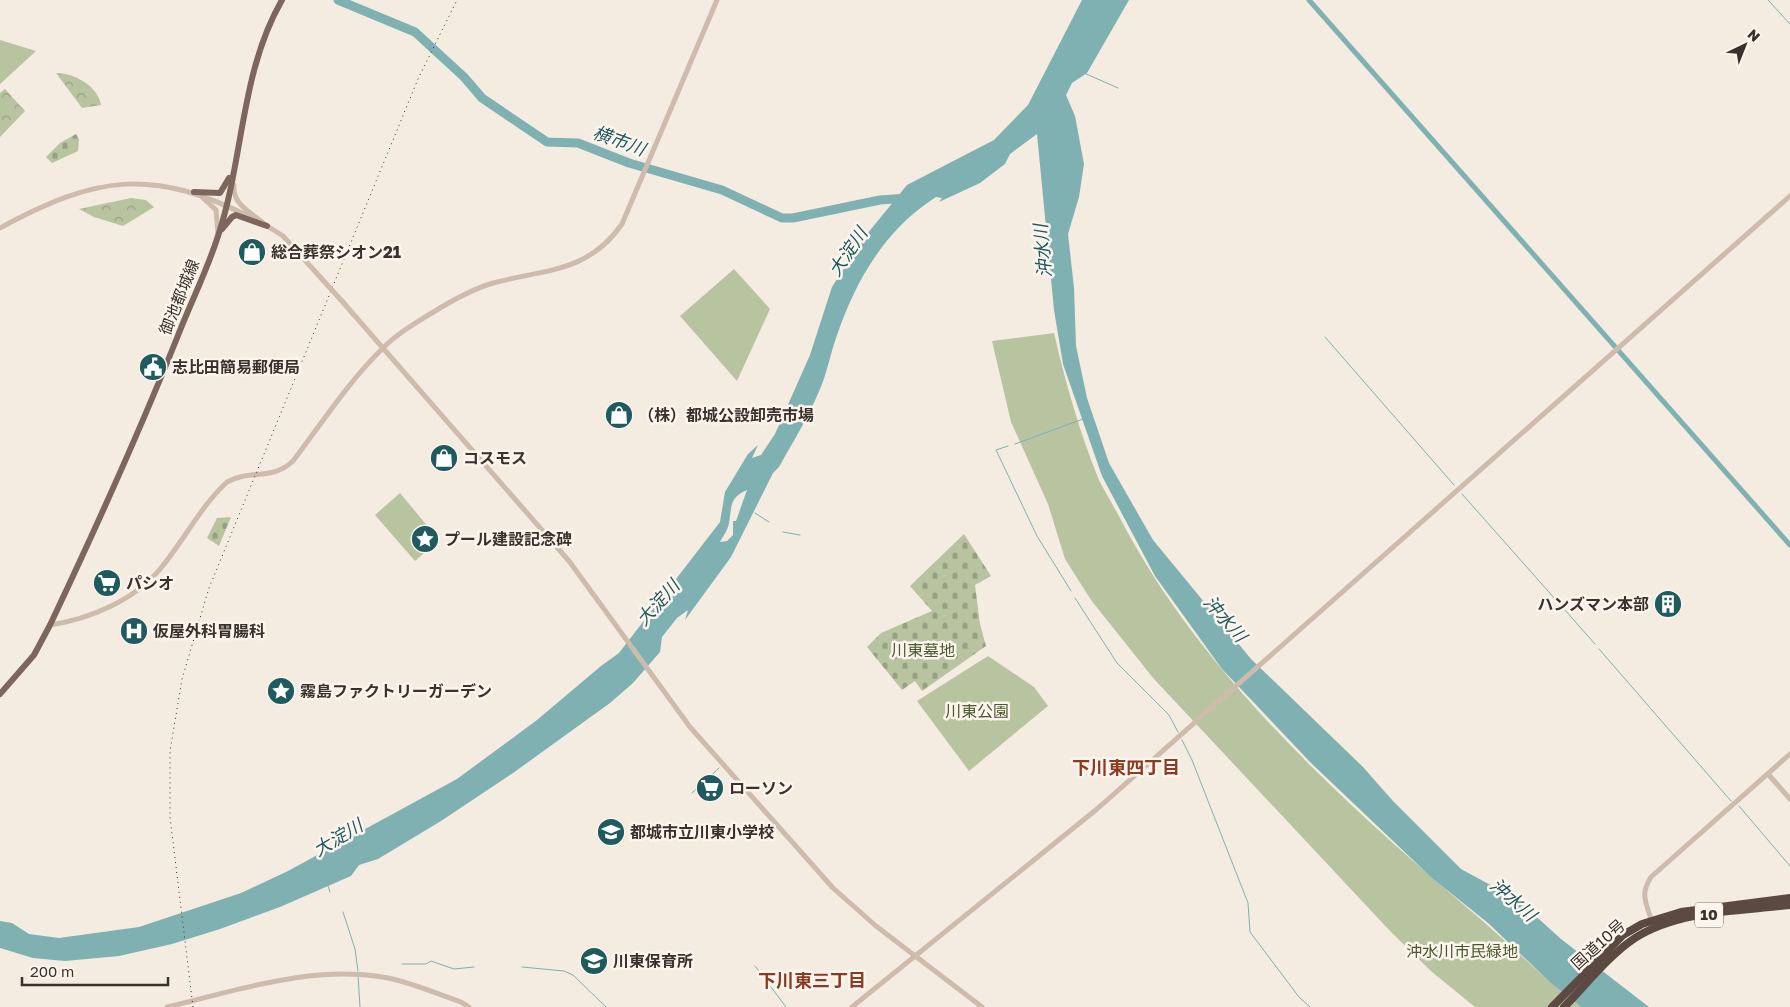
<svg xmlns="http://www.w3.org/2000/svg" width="1790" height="1007" font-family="'Golos Text','Noto Sans JP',sans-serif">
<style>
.forest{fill:url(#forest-crowns)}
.cemetery{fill:url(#cemetery-stones)}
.park{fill:#b8c4a0}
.water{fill:#7fb0b2;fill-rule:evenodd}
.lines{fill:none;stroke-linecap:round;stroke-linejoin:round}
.stream{stroke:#7fb0b2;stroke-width:1}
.canal{stroke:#7fb0b2;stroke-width:5}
.river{stroke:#7fb0b2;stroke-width:9}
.minor{stroke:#cdbbac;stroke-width:5}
.major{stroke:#7d675c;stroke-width:6}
.highway{stroke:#5c4a42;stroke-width:8}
.rail{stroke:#3b302b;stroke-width:1;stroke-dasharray:1 4;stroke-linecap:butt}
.minor-bridge{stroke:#cdbbac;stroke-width:5}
.labels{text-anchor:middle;stroke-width:5;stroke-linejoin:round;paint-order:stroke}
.shield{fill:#fbf5ee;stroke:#756b66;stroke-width:1}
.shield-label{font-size:15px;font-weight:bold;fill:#3b302b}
.poi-label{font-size:16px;font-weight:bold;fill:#3b302b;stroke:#fbf5ee;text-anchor:start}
.street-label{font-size:16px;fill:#3b302b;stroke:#fbf5ee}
.park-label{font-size:16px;fill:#4a5a2e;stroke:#fbf5ee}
.water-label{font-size:18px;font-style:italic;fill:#1f5a5e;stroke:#fbf5ee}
.neighbourhood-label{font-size:18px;font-weight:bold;fill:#8c3b22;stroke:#fbf5ee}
</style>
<defs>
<pattern id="forest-crowns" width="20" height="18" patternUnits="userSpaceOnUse" patternTransform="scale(1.25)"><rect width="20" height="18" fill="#b8c4a0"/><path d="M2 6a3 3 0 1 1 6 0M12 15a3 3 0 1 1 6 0" fill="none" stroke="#97a083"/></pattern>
<pattern id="cemetery-stones" width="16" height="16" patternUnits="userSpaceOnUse" patternTransform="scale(1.25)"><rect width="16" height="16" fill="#b8c4a0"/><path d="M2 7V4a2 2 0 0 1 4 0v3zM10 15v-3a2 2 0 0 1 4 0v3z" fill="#97a083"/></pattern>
</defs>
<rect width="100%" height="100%" fill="#f4ebe1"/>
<!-- forest -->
<g class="forest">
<path d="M 56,73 C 74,73 98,86 101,105 L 82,108 Z"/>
<polygon points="5,89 25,111 0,137 0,93"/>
<polygon points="131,198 146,200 154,207 123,226 94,217 79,209"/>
</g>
<!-- cemetery -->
<g class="cemetery">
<polygon points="76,134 79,139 78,151 52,163 46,157 60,143"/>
<polygon points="231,517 219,546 207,538 217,518"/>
<polygon points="964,534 991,576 975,585 980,624 986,646 922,691 915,681 902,690 867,647 881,633 932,611 910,586"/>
</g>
<!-- park -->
<g class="park">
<polygon points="0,40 36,51 0,84"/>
<polygon points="734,269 770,309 737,381 680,316"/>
<path d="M 1054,333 C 1065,381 1080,434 1099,480 C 1106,494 1115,508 1122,522 C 1206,681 1350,808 1485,923 C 1517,951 1547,981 1581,1007 L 1475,1007 L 1432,972 L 1390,931 L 1154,679 L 1091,600 L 1065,559 L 1048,504 L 1011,422 L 992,341 Z"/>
<polygon points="400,493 434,534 431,547 415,561 375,515"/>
<polygon points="988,656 1034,687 1048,706 969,771 917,701"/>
</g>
<!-- water -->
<path class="water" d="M 1082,0 L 1129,0 L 1087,73 L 1072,83 L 1066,95 L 1075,116 L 1084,164 L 1079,197 L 1068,234 L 1074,288 L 1076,346 L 1087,398 L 1109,463 L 1153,540 L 1251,659 L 1363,767 L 1392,800 L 1461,869 L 1518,900 L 1561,939 L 1649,1007 L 1581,1007 L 1551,983 L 1488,923 L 1432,878 L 1311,763 L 1222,669 L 1155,576 L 1102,476 L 1063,364 L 1054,310 L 1037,134 L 1010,154 L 1005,164 L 980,183 L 939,202 L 942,198 L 936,197 C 884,230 855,282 836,338 C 830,355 827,373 820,389 C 809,416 793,442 779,467 L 773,473 L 731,557 L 685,620 L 688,610 L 677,618 L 662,637 L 660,652 L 633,683 L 610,703 L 513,773 L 441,821 L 378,859 L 359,865 L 351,876 L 280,907 L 220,929 L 172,944 L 119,956 L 65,961 L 33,958 L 0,948 L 0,921 L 12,923 L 29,934 L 59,938 L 139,927 L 241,893 L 288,871 L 457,779 L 537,720 L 601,666 L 619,653 L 720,522 L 725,492 L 748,454 L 758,445 L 752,458 L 761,455 L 775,434 L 810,355 L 832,287 L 863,239 L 907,185 L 994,140 L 1028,105 ZM 747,490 L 736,521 L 733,521 L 733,535 L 727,541 L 720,542 C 723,536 728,530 729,523 C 732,506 729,498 747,490 Z"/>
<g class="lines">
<!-- stream -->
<g class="stream">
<polyline points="1768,0 1790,24"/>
<polyline points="1084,73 1118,88"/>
<polyline points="1325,337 1454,485"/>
<polyline points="1015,444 1083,419"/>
<polyline points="1008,446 996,450 1037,536 1071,591"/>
<polyline points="1462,494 1595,644"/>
<polyline points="755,513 769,522"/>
<polyline points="783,532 800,535"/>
<polyline points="1075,598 1117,663 1169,715 1178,732"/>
<polyline points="1599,649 1731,801"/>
<polyline points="1182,740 1192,760 1248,903 1250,932 1299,997 1310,1007"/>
<polyline points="692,793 719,768"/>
<polyline points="1739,806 1790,866"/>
<polyline points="328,886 330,892"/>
<polyline points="343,912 355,949 358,971"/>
<polyline points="402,964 426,964 431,961 454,969 474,967"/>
<polyline points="755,966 786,1007"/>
<polyline points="522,967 564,971 573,975 606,1007"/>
<polyline points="358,975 360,1007"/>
</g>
<!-- canal -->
<polyline class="canal" points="1309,0 1790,545"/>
<!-- river -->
<polyline class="river" points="338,0 415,32 464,77 482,98 547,142 578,143 629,163 722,190 782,218 793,218 880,200 908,198"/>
<!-- minor -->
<g class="minor">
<path d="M 234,185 C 232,205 252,213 266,225"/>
<polyline points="202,197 216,210 218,233"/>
<polyline points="264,224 283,236 321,278"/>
<path d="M 0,228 C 98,175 152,167 254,219"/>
<polyline points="341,300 569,561 690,727 833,888 876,926 982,1007"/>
<path d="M 50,625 C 90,619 135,600 161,568 C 184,540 201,506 227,482 C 250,469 272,481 293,461 C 322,423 349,381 383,348 C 398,333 417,322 435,311 C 453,300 473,289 493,283 C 545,269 588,273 622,224 L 717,0"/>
<polyline points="1768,774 1790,799"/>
<path d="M 1652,923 C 1647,903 1639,896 1651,877 L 1790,754"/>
<path d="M 167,1007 C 239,990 313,964 388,978 C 413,983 437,994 461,1002 L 469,1007"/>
<polyline points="852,1007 1097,809 1790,196"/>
</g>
<!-- major -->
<g class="major">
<polyline points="194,192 220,193 229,178"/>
<polyline points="222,229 232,217 236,215 267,226"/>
<path d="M 0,694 L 34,655 L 50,625 C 95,530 138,435 177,338 C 190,304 207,271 218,236 C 244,158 240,73 282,0"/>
</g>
<!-- highway -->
<g class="highway">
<polyline points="1552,1007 1623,935 1642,924 1681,912 1790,898"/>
<path d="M 1564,1007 C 1586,985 1608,956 1635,938 C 1679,910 1740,911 1790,905"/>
</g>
<!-- rail -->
<polyline class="rail" points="193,1007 170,817 170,751 182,679 209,588 418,79 457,0"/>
<!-- minor-bridge -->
<polyline class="minor-bridge" points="321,278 341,300"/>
</g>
<!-- icons -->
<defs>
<symbol id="shop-disc" viewBox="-11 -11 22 22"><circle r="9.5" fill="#1f5a5e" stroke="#fbf5ee"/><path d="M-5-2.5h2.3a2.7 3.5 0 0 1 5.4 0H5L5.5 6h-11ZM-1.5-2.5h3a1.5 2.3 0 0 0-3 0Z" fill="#fff"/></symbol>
<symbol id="civic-disc" viewBox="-11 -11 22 22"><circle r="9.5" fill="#1f5a5e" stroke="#fbf5ee"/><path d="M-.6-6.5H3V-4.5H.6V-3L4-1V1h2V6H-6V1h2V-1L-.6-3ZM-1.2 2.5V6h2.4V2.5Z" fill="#fff"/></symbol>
<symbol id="sight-disc" viewBox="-11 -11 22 22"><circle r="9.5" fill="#1f5a5e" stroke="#fbf5ee"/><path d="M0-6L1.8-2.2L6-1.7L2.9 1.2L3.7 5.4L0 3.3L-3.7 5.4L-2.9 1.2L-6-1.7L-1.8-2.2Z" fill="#fff"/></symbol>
<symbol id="supermarket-disc" viewBox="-11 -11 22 22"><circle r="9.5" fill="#1f5a5e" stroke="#fbf5ee"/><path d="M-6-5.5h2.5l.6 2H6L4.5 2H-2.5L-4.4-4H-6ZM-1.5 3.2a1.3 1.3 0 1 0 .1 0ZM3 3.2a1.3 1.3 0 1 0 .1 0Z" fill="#fff"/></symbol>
<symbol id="building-disc" viewBox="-11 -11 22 22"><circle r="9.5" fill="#1f5a5e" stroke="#fbf5ee"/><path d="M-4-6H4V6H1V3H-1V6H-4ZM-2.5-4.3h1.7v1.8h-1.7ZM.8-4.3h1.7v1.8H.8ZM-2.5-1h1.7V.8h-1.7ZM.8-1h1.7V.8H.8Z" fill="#fff"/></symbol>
<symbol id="hospital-disc" viewBox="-11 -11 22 22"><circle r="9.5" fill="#1f5a5e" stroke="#fbf5ee"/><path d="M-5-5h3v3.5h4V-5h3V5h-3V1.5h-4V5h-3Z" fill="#fff"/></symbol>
<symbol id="school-disc" viewBox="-11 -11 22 22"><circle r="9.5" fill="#1f5a5e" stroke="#fbf5ee"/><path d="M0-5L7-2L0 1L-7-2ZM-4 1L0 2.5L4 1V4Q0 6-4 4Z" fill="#fff"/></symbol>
</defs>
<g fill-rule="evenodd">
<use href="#shop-disc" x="236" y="236" width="32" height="32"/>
<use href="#civic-disc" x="137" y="351" width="32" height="32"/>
<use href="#shop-disc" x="603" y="399" width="32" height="32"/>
<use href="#shop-disc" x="428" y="442" width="32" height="32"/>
<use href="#sight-disc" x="409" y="523" width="32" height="32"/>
<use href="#supermarket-disc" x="91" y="567" width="32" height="32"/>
<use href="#building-disc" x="1652" y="588" width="32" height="32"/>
<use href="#hospital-disc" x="118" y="615" width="32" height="32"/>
<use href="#sight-disc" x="265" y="675" width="32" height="32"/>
<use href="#supermarket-disc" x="694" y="772" width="32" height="32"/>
<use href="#school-disc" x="595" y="816" width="32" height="32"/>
<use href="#school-disc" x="578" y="945" width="32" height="32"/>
</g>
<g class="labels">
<!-- shield labels -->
<rect class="shield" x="1695" y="902.5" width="28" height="25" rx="4"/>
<g class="shield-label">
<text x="1709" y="920">10</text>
</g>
<!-- poi labels -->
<g class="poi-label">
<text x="271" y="258">総合葬祭シオン21</text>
<text x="172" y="373">志比田簡易郵便局</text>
<text x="638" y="421">（株）都城公設卸売市場</text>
<text x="463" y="464">コスモス</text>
<text x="444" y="545">プール建設記念碑</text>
<text x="126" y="589">パシオ</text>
<text x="1649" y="610" text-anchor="end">ハンズマン本部</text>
<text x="153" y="637">仮屋外科胃腸科</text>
<text x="300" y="697">霧島ファクトリーガーデン</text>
<text x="729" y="794">ローソン</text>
<text x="630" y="838">都城市立川東小学校</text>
<text x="613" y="967">川東保育所</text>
</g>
<!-- street labels -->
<g class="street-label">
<text transform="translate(179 297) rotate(-68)" y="6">御池都城線</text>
<text transform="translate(1598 944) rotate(-42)" y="6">国道10号</text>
</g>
<!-- park labels -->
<g class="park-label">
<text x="923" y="656">川東墓地</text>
<text x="977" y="717">川東公園</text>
<text x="1462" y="957">沖水川市民緑地</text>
</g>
<!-- water labels -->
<g class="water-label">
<text transform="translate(619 141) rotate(20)" y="6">横市川</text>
<text transform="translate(1043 251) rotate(-95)" y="6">沖水川</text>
<text transform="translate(848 252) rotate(-56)" y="6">大淀川</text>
<text transform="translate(658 603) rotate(-48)" y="6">大淀川</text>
<text transform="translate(1225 619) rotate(49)" y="6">沖水川</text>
<text transform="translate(338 838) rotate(-31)" y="6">大淀川</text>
<text transform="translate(1513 900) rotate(41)" y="6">沖水川</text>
</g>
<!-- neighbourhood labels -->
<g class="neighbourhood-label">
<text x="1126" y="774">下川東四丁目</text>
<text x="812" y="987">下川東三丁目</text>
</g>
</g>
<!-- north arrow -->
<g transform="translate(1745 45) rotate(43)" stroke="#fbf5ee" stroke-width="4" paint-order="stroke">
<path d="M0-4L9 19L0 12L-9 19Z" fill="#3b302b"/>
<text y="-8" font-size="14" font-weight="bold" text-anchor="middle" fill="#3b302b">N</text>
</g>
<!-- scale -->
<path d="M22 977v8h146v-8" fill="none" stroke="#3b302b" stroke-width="2.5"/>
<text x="30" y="977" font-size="15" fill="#3b302b" stroke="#fbf5ee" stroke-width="4" paint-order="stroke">200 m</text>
</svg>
